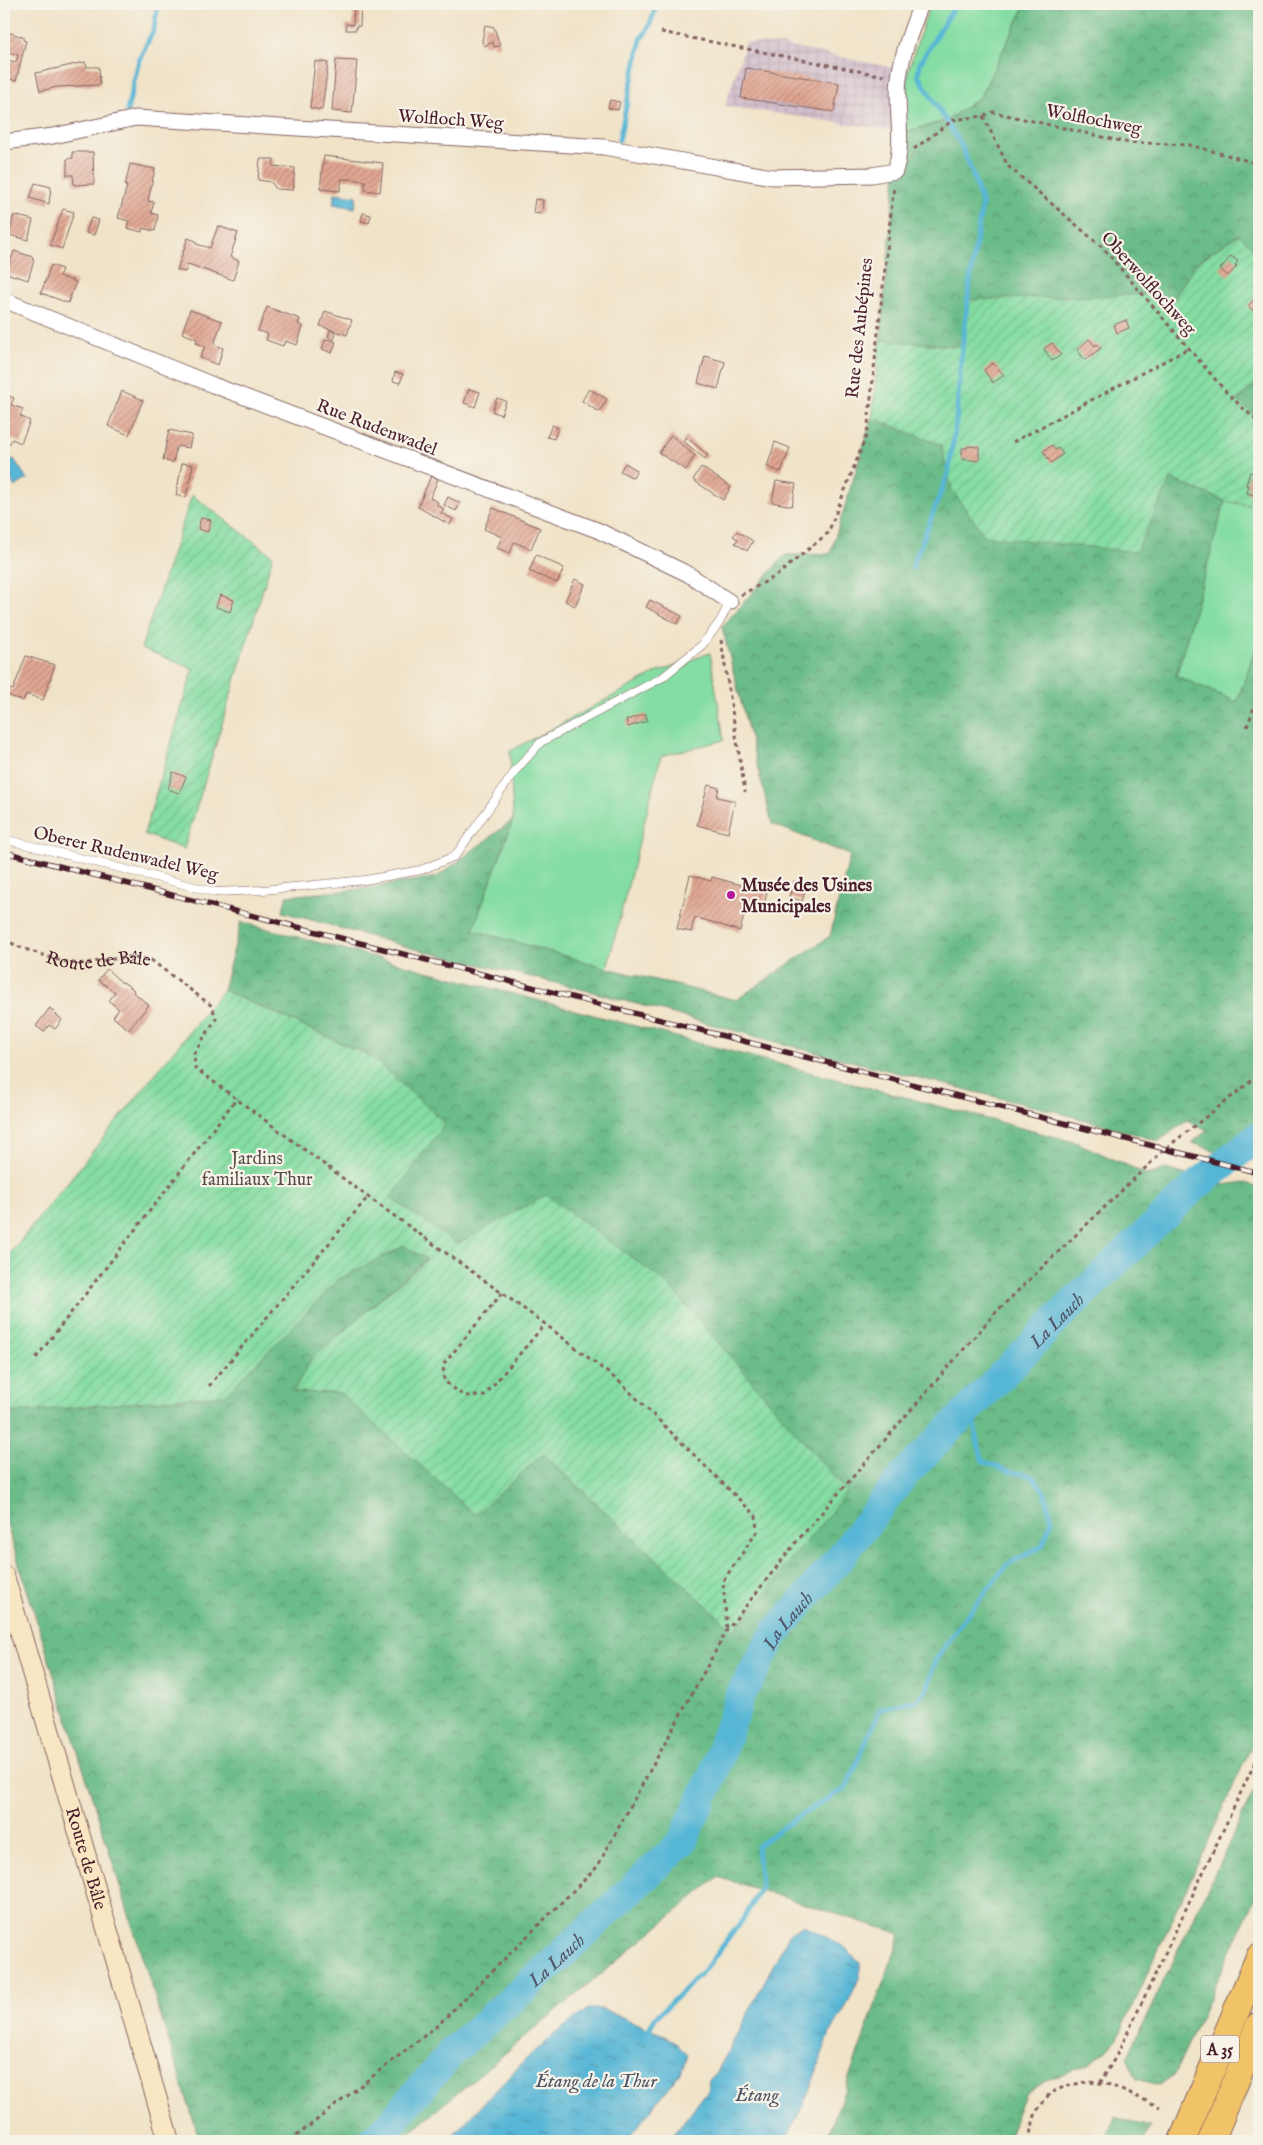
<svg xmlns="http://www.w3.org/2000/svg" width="1263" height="2145" font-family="'IM FELL English',serif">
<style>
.industrial{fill:url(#industrial-grid)}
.grass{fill:#84dda2;stroke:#677e66}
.forest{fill:url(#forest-crowns);stroke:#5a6e5a}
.garden{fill:url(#garden-furrows);stroke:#677e66}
.water{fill:url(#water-ripples);stroke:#506a80}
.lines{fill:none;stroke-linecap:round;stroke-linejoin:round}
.stream{stroke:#57b6d5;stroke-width:5}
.river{stroke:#57b6d5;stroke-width:30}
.building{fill:url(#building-hatch)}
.service-casing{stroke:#846462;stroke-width:9}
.minor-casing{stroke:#846462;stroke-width:17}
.secondary-casing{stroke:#846462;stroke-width:22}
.motorway-casing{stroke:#846462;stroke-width:28}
.path{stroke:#846462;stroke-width:3;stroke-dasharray:4 4;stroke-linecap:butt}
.service{stroke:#fff;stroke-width:8}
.minor{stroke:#fff;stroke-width:15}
.secondary{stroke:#f9e7c3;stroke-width:20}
.motorway{stroke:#f1c369;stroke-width:26}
.rail-casing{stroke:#4a1f2b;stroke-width:5.5}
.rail{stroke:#f7f3e8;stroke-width:4;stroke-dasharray:11;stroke-linecap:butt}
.poi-dot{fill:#b5179e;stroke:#f7f3e8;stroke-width:2}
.labels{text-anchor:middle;stroke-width:4.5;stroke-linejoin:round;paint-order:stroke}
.shield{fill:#f7f3e8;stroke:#7e5f64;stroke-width:1}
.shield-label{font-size:16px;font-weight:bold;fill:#4a1f2b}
.street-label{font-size:18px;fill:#4a1f2b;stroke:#f7f3e8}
.poi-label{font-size:18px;font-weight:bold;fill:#4a1f2b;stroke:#f7f3e8;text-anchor:start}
.park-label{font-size:18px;fill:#584e49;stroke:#f7f3e8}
.water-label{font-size:19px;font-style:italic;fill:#4f5466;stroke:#f7f3e8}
</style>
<defs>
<pattern id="industrial-grid" width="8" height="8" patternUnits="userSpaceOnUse" patternTransform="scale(1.25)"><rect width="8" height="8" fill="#d1bdcb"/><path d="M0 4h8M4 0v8" fill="none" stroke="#b5a2ae"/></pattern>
<pattern id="forest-crowns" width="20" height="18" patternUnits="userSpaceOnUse" patternTransform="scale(1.25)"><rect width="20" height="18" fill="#6bbc88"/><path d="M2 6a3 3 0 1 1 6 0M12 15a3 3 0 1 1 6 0" fill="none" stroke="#5a986f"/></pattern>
<pattern id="garden-furrows" width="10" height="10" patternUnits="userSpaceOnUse" patternTransform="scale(1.25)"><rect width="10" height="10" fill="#84dda2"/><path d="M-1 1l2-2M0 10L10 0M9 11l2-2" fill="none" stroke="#74bd8c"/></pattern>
<pattern id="water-ripples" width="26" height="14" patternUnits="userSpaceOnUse" patternTransform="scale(1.25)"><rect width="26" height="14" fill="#57b6d5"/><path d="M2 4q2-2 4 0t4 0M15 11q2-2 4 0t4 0" fill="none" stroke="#4a93ad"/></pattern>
<pattern id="building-hatch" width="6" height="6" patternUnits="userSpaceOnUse" patternTransform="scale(1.25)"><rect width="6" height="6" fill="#e1a793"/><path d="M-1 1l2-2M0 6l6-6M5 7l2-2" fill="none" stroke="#b88778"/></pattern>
</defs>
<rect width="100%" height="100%" fill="#f7f3e8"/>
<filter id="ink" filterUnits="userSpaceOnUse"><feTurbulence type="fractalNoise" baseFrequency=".02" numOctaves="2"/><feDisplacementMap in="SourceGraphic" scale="10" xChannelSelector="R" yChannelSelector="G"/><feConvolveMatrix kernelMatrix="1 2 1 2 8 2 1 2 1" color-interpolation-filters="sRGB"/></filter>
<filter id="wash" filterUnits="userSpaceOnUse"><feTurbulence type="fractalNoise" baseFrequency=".0096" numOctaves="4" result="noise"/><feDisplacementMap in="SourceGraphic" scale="20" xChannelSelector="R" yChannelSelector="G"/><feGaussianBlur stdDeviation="1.12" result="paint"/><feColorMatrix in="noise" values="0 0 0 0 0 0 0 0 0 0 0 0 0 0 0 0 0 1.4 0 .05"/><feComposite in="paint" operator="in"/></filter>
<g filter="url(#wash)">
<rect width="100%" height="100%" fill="#f0e3c8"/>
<!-- industrial -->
<polygon class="industrial" points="746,42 782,45 908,71 904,132 725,106"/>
<!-- grass -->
<g class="grass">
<polygon points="930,4 1026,4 980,97 946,121 904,132 908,71"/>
<polygon points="1225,501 1259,507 1259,639 1237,702 1176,676"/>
<polygon points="710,653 724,740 661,756 607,968 472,930 513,820 510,751 658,672"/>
</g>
<!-- forest -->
<g class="forest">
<polygon points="1026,4 1259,4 1259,254 1239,234 1196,263 1168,309 968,300 964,347 880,340 896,174 904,132 946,121 980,97"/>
<polygon points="1259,382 1259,419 1237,400"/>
<polygon points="872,418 941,445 952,490 1171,479 1225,501 1176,676 1237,702 1259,639 1259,1161 1223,1153 1192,1143 1207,1130 1187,1120 1159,1141 1053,1111 798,1048 589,991 411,948 283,912 286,896 361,889 437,877 513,820 473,930 607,968 736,1000 830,936 850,855 772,824 722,627 785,555 830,554"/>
<polygon points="241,922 1078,1143 1148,1175 1165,1169 1224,1185 1243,1182 1259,1187 1259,1730 1118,2038 1107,2050 1087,2065 1049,2079 1025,2094 1009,2135 1009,2141 826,2141 901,1934 718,1877 399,2141 200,2141 4,1516 4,1413 225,1395 339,1279 404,1246 427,1258 311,1359 293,1392 340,1393 475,1514 543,1454 734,1631 546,1196 457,1244 390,1197 370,1056 223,990"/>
<polygon points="1259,1780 1259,1889 1174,2075 1159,2085 1137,2079 1127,2058"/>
<polygon points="1115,2117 1150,2127 1144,2141 1106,2141"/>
</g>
<!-- garden -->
<g class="garden">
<polygon points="1239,234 1259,254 1259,382 1237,400 1259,419 1259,507 1225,501 1171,479 1136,552 985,536 952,490 941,445 872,418 880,340 964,347 968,300 1153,294 1168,309 1196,263"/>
<polygon points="192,495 273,556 184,849 144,834 193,669 141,648"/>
<polygon points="223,990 370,1056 445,1123 391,1198 457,1244 546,1195 667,1283 847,1492 734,1631 543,1454 475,1515 340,1393 293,1392 311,1359 427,1259 404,1246 339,1279 225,1395 4,1413 4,1261"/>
</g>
<!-- water -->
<g class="water">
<polygon points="335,193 357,196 355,208 333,204"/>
<polygon points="14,459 27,479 15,487 4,469 4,465"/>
<polygon points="804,1925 846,1948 860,1963 860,1976 847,2005 830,2033 809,2092 786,2141 668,2141 709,2089 710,2079 717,2072 790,1933"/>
<polygon points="588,2009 603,2009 659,2033 674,2041 687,2055 681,2072 626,2141 447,2141 528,2057 556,2033"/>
</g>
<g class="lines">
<!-- stream -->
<g class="stream">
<polyline points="127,111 139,60 154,29 158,4"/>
<polyline points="619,140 641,39 649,27 657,4"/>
<polyline points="912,568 948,474 956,422 960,369 969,287 982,204 973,175 961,145 918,75 920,63 956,4"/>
<polyline points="648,2035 649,2029 655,2018 706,1968 744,1918 761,1887 757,1846 796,1818 846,1788 880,1709 917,1700 927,1689 935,1661 961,1623 1008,1564 1042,1546 1052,1520 1044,1491 1032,1476 1008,1471 983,1461 976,1437 974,1402"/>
</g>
<!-- river -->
<path class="river" id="s1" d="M 372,2141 L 381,2134 L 454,2050 L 545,1970 L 682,1842 L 714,1772 L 740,1696 L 775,1633 L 839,1559 L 905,1474 L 1068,1308 L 1193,1188 L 1259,1136"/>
</g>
<g id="blocks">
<!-- building -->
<g class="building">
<polygon points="354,4 361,4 360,26 356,26 356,30 346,30 346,24 353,25"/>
<polygon points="485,25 494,27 500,46 494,47 493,42 484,46 482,41"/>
<polygon points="4,31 23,37 23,40 26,41 16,81 4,77 6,60 16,62 18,55 4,51"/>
<polygon points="336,60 357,61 352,113 332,111"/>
<polygon points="315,61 328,63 322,110 310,108"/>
<polygon points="85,62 87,67 99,67 100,85 57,87 40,91 36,73"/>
<polygon points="746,68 839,83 834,112 741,98"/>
<polygon points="610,100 620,102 618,110 608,108"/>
<polygon points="72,152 93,152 94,184 74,185 73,175 67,175 67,159 73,158"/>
<polygon points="324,156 383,163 380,192 365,190 365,181 349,179 342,179 340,191 320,189"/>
<polygon points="260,159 274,159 273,166 295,168 293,190 276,189 271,182 258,180"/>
<polygon points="130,164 155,169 148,201 154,202 151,213 158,215 155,231 142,228 142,232 127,228 129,221 118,218 127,186 125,186"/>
<polygon points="35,183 51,187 49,204 30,198"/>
<polygon points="535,199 543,200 542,214 533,213"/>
<polygon points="63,209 74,212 62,249 50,245"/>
<polygon points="363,213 371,215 369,223 361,221"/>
<polygon points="14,215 33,220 28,240 9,235"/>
<polygon points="91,218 99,220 94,235 86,233"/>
<polygon points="218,226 238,233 230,257 239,261 233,280 188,264 185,272 177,270 188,238 196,241 196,244 210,248"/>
<polygon points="14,251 33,257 32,259 34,260 28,280 6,273"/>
<polygon points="1231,256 1238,261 1235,265 1237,266 1228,276 1220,269"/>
<polygon points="51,265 62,269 59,276 76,282 68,303 41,293"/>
<polygon points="1259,294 1259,309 1256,313 1248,306"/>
<polygon points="267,307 300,319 298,324 303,326 297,345 285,341 283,346 266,340 268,334 258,331"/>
<polygon points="190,310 222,321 214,344 223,348 218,365 200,358 205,346 196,343 197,339 182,333"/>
<polygon points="325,311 352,320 347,335 320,326"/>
<polygon points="1126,320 1129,328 1117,333 1114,325"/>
<polygon points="330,330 336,333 334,340 328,337"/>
<polygon points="326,339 336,342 332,353 322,349"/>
<polygon points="1089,339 1095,346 1097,344 1101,348 1085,360 1077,350"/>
<polygon points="1052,343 1061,355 1052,361 1044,349"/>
<polygon points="705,356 725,362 718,389 698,383"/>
<polygon points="993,363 1004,375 993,383 984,370"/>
<polygon points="395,372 403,374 400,383 393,381"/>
<polygon points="469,389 480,392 475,407 464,403"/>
<polygon points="589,389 607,399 599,412 582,401"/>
<polygon points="122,391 143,400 129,435 108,426"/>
<polygon points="4,394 14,398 11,405 23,409 20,416 30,421 21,443 12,439 9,445 4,448"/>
<polygon points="497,398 506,401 501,415 492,411"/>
<polygon points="552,425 558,428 554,439 547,437"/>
<polygon points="169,430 192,435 189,448 179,446 176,448 173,463 163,460"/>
<polygon points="671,435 695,456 686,470 659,453"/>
<polygon points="686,437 708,455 705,459 683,441"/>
<polygon points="775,442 790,448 781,472 767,467"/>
<polygon points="1052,445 1055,450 1058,448 1063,454 1051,463 1043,451"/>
<polygon points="968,446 979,447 979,461 962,459 962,448 967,448"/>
<polygon points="182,463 193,465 186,497 176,495"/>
<polygon points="625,463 637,470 633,478 620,471"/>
<polygon points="701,467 731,487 723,500 693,480"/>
<polygon points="1250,472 1259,474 1259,482 1254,495 1247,493 1249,486 1246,485"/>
<polygon points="431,476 438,479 430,498 438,502 437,505 444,509 441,513 453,519 450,525 418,507"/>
<polygon points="776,481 796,484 792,506 772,502"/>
<polygon points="448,497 460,503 456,511 444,505"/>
<polygon points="493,508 540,528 531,549 514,542 510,553 497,548 502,537 484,529"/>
<polygon points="201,518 211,520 208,532 198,529"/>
<polygon points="737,531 753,541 747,551 735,543 738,539 733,536"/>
<polygon points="536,555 564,568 557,583 529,571"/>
<polygon points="575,579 585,584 575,606 565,601"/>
<polygon points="220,595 234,600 230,612 216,607"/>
<polygon points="650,600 682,616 677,624 646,607"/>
<polygon points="26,656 55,665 43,700 26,694 23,701 7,695 10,689 13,690"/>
<polygon points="646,714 647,721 628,727 626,720"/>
<polygon points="173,772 186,777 179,793 168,789"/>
<polygon points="708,785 719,788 717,797 735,801 728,833 697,825"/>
<polygon points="690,875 711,881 712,877 767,892 762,913 746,907 740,931 695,917 691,932 677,929"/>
<polygon points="794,881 807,885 802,901 789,897"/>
<polygon points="107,969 122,983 123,982 134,990 133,992 149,1005 129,1030 113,1017 119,1009 109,1001 115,992 98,980"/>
<polygon points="50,1008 62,1020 55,1029 49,1025 44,1032 36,1026"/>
</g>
</g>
</g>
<g filter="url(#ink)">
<use href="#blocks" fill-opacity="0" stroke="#846462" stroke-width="1"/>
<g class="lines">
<defs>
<polyline id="service" points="4,839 215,892 263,890 365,880 421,870 455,856 516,770 541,742 663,677 702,645 719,623 730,602"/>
<g id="minor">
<path d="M 4,142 L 53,136 L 136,118 L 604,147 L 772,177 L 872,175 L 895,171 C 905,140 895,109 899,78 C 902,53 912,28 921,4"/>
<polyline points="4,300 213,385 597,530 688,574 730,602"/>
</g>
<g id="secondary">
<path id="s3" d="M 4,1576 L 169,2141"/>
</g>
<g id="motorway">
<polyline points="1182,2141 1259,1957"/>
<polyline points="1211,2141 1259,2025"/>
</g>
</defs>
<!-- service casing -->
<use href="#service" class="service-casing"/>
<!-- minor casing -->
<use href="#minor" class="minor-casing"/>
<!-- secondary casing -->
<use href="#secondary" class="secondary-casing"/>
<!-- motorway casing -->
<use href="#motorway" class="motorway-casing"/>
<!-- path -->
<g class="path">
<polyline points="661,32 884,76"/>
<polyline points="983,116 1008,166 1103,248 1227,393 1259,423"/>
<polyline points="914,149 953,120 983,116 993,112 1125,142 1190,145 1259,164"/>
<polyline points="1013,442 1189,348"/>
<polyline points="741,595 776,576 828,533 867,434 894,185"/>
<polyline points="721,640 745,792"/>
<polyline points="1247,727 1259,694"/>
<path id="s2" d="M 4,939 L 19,947 L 58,960 L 78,964 L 128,957 L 151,960 L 212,1006 L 216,1019 L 194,1053 L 195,1068 L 368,1197 L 545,1324 L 621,1383 L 756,1516 L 757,1532 L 723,1581 L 727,1630"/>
<polyline points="502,1293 443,1365 444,1381 464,1396 484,1396 545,1324"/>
<polyline points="36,1358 237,1098"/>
<polyline points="209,1386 368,1197"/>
<polyline points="1100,2083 1118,2053 1259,1754"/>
<polyline points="1242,2140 1244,2141"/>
<polyline points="290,2141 438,2025 597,1867 727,1630 797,1541 997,1311 1165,1149 1259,1075"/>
<polyline points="1028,2141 1036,2112 1050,2093 1066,2086 1087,2082 1100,2083 1110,2085 1160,2107"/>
</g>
<!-- service -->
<use href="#service" class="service"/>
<!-- minor -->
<use href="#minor" class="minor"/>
<!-- secondary -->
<use href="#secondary" class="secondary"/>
<!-- motorway -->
<use href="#motorway" class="motorway"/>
<defs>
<polyline id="rail" points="4,852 1259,1173"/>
</defs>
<!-- rail casing -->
<use href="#rail" class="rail-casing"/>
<!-- rail -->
<use href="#rail" class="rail"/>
</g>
</g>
<!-- markers -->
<circle class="poi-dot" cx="731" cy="895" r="5"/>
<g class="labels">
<!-- shield labels -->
<rect class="shield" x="1201" y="2035.5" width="38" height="27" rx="4"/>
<g class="shield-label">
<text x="1220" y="2055">A 35</text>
</g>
<!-- street labels -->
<g class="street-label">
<text transform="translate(451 119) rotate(4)" y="6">Wolfloch Weg</text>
<text transform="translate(1094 119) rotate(11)" y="6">Wolflochweg</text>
<text transform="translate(1149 283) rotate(48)" y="6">Oberwolflochweg</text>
<text transform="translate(859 328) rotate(-84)" y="6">Rue des Aubépines</text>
<text transform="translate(377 427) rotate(21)" y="6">Rue Rudenwadel</text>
<text transform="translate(126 853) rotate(13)" y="6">Oberer Rudenwadel Weg</text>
<text dy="6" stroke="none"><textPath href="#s2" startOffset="99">Route de Bâle</textPath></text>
<text dy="6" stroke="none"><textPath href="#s3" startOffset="294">Route de Bâle</textPath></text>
</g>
<!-- poi labels -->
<g class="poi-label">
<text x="741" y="891">Musée des Usines<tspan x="741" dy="21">Municipales</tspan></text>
</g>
<!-- park labels -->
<g class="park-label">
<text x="257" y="1164">Jardins<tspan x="257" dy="21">familiaux Thur</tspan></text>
</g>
<!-- water labels -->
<g class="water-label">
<text dy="7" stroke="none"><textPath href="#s1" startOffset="1082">La Lauch</textPath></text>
<text dy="7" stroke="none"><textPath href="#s1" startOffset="678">La Lauch</textPath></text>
<text dy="7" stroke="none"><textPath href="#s1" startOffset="259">La Lauch</textPath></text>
<text x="596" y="2087">Étang de la Thur</text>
<text x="757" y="2101">Étang</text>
</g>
</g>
<!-- margin -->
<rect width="1263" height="2145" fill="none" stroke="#f7f3e8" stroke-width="20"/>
</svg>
